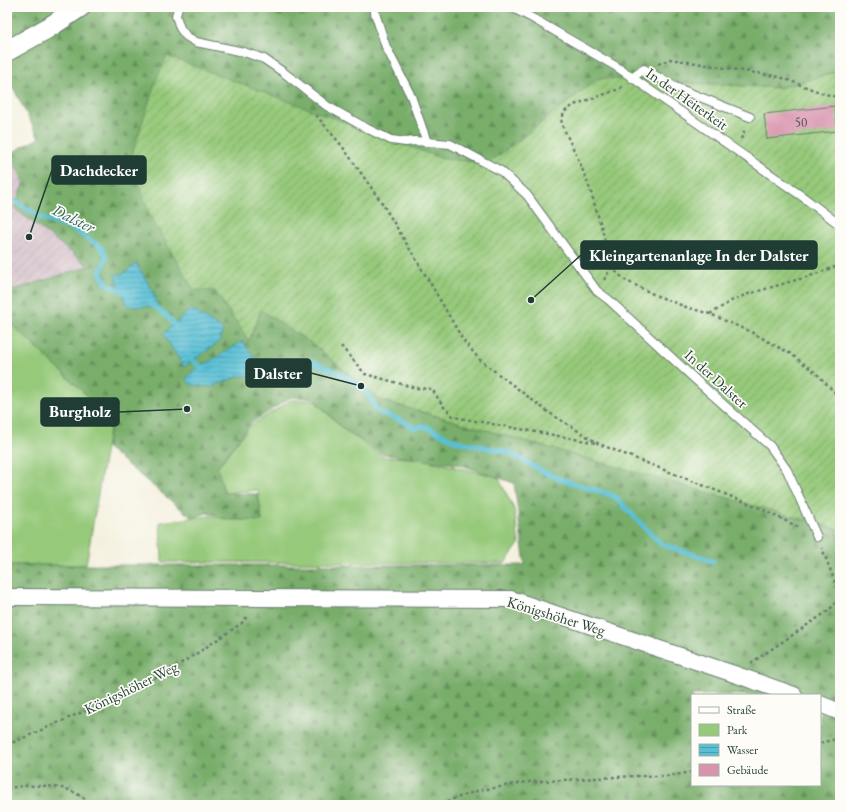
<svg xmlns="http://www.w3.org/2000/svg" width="847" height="812" font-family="'EB Garamond',serif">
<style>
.industrial{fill:url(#industrial-furrows)}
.green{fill:#96c97a;stroke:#5a8357}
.forest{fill:url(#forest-firs);stroke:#4c754f;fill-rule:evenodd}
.garden{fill:url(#garden-furrows);stroke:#5a8357}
.water{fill:url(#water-rules);stroke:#3c7e84}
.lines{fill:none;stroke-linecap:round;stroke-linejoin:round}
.stream{stroke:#58c0d5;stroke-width:5}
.building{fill:#d893ad}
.service-casing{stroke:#6a7c70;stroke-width:10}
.minor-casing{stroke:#6a7c70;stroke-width:18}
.tertiary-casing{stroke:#6a7c70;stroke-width:22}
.path{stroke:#6a7c70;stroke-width:2.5;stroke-dasharray:3 3;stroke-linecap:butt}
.service{stroke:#fff;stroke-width:8}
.minor{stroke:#fff;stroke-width:16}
.tertiary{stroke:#fff;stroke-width:20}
.labels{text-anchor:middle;stroke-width:3.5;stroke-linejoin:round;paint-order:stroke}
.number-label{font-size:13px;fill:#4d5252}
.street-label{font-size:15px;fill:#1f3d34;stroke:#fdfcf7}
.water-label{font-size:16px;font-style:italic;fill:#306464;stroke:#fdfcf7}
.leader{fill:none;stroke:#1f3d34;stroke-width:1.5}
.callout-dot{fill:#1f3d34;stroke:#fdfcf7;stroke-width:1.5}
.callout{fill:#1f3d34;stroke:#1f3d34;stroke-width:1.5}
.callout-label{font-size:16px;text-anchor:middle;font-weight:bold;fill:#fff}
</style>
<defs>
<pattern id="industrial-furrows" width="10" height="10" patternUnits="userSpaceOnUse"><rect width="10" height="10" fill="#d2bdc8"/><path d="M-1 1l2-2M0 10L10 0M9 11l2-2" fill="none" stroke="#b4a3ac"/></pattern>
<pattern id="forest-firs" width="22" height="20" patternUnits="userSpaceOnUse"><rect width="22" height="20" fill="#78ad6a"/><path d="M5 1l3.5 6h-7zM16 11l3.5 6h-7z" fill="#628e58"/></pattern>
<pattern id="garden-furrows" width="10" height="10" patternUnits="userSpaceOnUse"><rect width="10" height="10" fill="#96c97a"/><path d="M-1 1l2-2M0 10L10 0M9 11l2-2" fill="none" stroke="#7aa465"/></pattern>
<pattern id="water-rules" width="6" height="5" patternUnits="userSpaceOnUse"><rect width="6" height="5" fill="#58c0d5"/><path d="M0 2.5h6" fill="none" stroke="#489dae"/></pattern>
</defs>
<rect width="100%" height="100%" fill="#fdfcf7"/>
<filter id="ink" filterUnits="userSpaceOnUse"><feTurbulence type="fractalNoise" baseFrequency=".025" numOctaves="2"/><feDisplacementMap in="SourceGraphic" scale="8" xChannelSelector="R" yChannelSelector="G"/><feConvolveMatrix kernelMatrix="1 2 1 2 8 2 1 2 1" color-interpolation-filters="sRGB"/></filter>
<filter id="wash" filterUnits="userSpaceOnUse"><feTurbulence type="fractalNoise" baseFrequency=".012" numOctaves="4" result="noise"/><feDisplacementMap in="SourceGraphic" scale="16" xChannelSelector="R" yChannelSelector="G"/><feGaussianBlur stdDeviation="0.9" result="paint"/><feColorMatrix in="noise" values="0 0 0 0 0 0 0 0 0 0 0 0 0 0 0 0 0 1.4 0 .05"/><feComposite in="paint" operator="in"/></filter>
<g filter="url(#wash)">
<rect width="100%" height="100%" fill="#f4f0de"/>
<!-- industrial -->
<polygon class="industrial" points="9,154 24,182 14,208 89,266 20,288 7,290 7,156"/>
<!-- green -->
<g class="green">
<polygon points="7,320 111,418 86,565 7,565"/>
<polygon points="291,400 314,400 342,428 383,457 417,458 498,477 514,509 519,544 505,563 162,562 160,522 210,516 230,520 262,520 258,490 225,493 217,469 229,452 250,426"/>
</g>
<!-- forest -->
<path class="forest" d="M 16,7 L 840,7 L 840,71 L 779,88 L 599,78 L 489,163 L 443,159 L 215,291 L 249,341 L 261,309 L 314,345 L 380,400 L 837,529 L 840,540 L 840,805 L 7,805 L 7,565 L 525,565 L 514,483 L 461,465 L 382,454 L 345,430 L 313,398 L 291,397 L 251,423 L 217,467 L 224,493 L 258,494 L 262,521 L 228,519 L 207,513 L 192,518 L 107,448 L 111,418 L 7,320 L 7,290 L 20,288 L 89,266 L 14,208 L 24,182 L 9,154 L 39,138 L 7,76 L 7,15 ZM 692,695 L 820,695 L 820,785 L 692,785 Z"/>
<!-- garden -->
<polygon class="garden" points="167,56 443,159 489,163 599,78 779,88 840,71 840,529 837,529 380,400 314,345 261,310 249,341 215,291 194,290 149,214 131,158 155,83"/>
<!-- water -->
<g class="water">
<polygon points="136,263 153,291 157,303 156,307 128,306 114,274 123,274"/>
<polygon points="191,309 223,330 219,342 184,367 163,334"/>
<polygon points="243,341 254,358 264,363 298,360 285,366 256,376 240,376 211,387 192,385 186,379 192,372"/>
</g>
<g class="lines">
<!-- stream -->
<g class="stream">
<polyline points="15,201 43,219 71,228 98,245 103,250 105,254 106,259 100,272 106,283 128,294"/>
<path d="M 150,304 C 159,308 172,320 177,329"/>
<path d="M 189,354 C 193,361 197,367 205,367"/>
<polyline points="293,361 298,360 311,361 339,373 365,389 377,411 380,413 398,419 415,428 425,426 456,441 508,452 540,470 559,479 614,496 661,544 713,561"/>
</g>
</g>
<g id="blocks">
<!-- building -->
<polygon class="building" points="835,106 838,131 767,139 764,114"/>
</g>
</g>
<g filter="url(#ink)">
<use href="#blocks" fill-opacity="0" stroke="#6a7c70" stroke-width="1"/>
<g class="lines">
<defs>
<g id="service">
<polyline points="178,7 176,16 180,28 186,36 196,42 244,52 264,59 283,72 327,106 368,129 391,140 406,142 415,141 450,144 501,171 527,195 597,291 609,300 697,381 770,446 787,470 817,537"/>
<polyline points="375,7 375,13 386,47 411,96 427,142"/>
<polyline points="511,7 534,19 617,67 803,197 840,225"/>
<polyline points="632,78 644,69 675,87 750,117"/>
</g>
<g id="minor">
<polyline points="7,597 511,599 737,675 794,695"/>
<polyline points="820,704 840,712"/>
</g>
<polyline id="tertiary" points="7,51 48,28 80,7"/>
</defs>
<!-- service casing -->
<use href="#service" class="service-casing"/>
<!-- minor casing -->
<use href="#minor" class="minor-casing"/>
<!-- tertiary casing -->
<use href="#tertiary" class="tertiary-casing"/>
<!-- path -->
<g class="path">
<polyline points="658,64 671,59 780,77 822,93 840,98"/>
<polyline points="316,115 342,146 382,203 432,286 463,340 480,360 548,412 599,444 760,508 798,527"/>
<polyline points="741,139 745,129"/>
<polyline points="611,267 625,280 655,295 686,307 710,314 751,332 791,354 816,373 840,398"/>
<polyline points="604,280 611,267 602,229 591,192 580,163 561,123 564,112 574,105 619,89 624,85"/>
<polyline points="710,314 733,300 745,295 813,275 840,265"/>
<polyline points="341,346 365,374 416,388 432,389 443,406 454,417 597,443"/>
<polyline points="751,663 828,611 838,601 838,590 822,548"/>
<polyline points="820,743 840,738"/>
<polyline points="7,745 142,686 193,656 242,623 248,615"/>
<path d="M 7,789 C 21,784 55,785 69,790 C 76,793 88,800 93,805"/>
<polyline points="435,805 477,791 527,782 635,776 668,776 692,772"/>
</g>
<!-- service -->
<use href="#service" class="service"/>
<!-- minor -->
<use href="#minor" class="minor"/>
<!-- tertiary -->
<use href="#tertiary" class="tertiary"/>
</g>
</g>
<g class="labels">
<!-- number labels -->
<g class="number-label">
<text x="801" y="127">50</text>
</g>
<!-- street labels -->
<g class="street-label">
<text transform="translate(687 99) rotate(35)" y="5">In der Heiterkeit</text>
<text transform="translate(716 379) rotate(42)" y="5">In der Dalster</text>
<text transform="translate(556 616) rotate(17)" y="5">Königshöher Weg</text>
<text transform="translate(131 688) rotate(-26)" y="5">Königshöher Weg</text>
</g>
<!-- water labels -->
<g class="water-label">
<text transform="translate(74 218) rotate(26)" y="6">Dalster</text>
</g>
</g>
<!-- callouts -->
<path class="leader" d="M29 237L52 170M531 300L581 255M361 386L311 373M187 409L119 412"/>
<g class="callout-dot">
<circle cx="29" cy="237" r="4"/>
<circle cx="531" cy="300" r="4"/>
<circle cx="361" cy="386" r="4"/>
<circle cx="187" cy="409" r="4"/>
</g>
<g class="callout">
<rect x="52" y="156" width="94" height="28" rx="4"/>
<rect x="581" y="241" width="236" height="28" rx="4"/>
<rect x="246" y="359" width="65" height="28" rx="4"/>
<rect x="41" y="398" width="78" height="28" rx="4"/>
</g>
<g class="callout-label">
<text x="99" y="176">Dachdecker</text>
<text x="699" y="261">Kleingartenanlage In der Dalster</text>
<text x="278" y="379">Dalster</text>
<text x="80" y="417">Burgholz</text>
</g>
<!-- margin -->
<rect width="847" height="812" fill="none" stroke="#fdfcf7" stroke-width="24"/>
<!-- legend -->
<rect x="691" y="694" width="130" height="92" fill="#fdfcf7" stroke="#a4b0a9"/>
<rect x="699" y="707" width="20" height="6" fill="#ffffff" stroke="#a4b0a9"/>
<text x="727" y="714" font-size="12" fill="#1f3d34">Straße</text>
<rect x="699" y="724" width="20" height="12" fill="#96c97a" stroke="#a4b0a9"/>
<text x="727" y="734" font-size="12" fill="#1f3d34">Park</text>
<rect x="699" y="744" width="20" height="12" fill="url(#water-rules)" stroke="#a4b0a9"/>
<text x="727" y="754" font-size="12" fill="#1f3d34">Wasser</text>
<rect x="699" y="764" width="20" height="12" fill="#d893ad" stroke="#a4b0a9"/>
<text x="727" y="774" font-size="12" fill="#1f3d34">Gebäude</text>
</svg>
